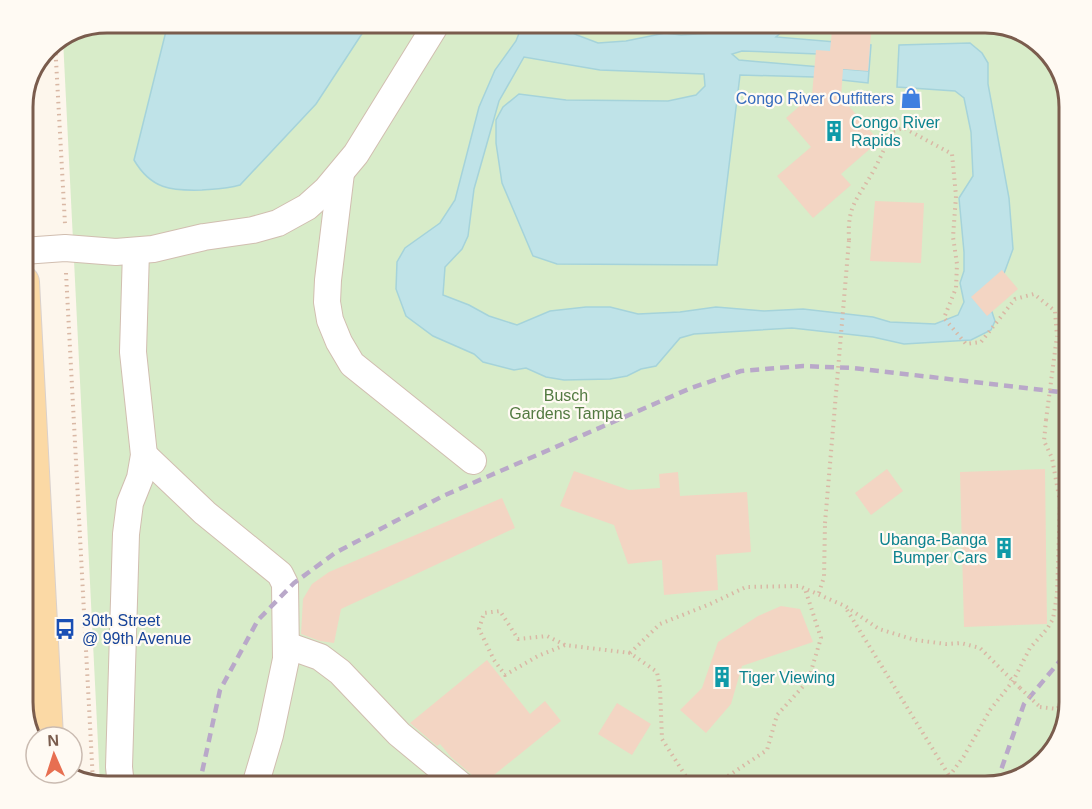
<svg xmlns="http://www.w3.org/2000/svg" width="1092" height="809" font-family="Helvetica,sans-serif">
<style>
.green{fill:#d8ecc9}
.water{fill:#bfe3e8;stroke:#a5d3da;stroke-width:1.5;fill-rule:evenodd}
.building{fill:#f3d5c3}
.lines{fill:none;stroke-linecap:round;stroke-linejoin:round}
.minor-casing{stroke:#d1beb0;stroke-width:28}
.major-casing{stroke:#dad1cd;stroke-width:34}
.path{stroke:#d9b8a5;stroke-width:4;stroke-dasharray:1.5 4.5;stroke-linecap:butt}
.minor{stroke:#fff;stroke-width:26}
.major{stroke:#fbd9a5;stroke-width:32}
.rail{stroke:#b9a8c9;stroke-width:4.5;stroke-dasharray:9 6;stroke-linecap:butt}
.path-bridge{stroke:#d9b8a5;stroke-width:4;stroke-dasharray:1.5 4.5;stroke-linecap:butt}
.labels{text-anchor:middle;stroke-width:4.5;stroke-linejoin:round;paint-order:stroke}
.shop-label{font-size:16px;fill:#366cbe;stroke:#fffaf3;text-anchor:end}
.culture-label{font-size:16px;fill:#0d838f;stroke:#fffaf3;text-anchor:start}
.park-label{font-size:16px;fill:#537a41;stroke:#fffaf3}
.transit-label{font-size:16px;fill:#164399;stroke:#fffaf3;text-anchor:start}
.rim{fill:none;stroke:#7a5c4d;stroke-width:3}
</style>
<rect width="100%" height="100%" fill="#fdf6ec"/>
<!-- green -->
<polygon class="green" points="107,23 985,23 1037,40 1061,70 1069,107 1069,702 1052,754 1022,778 985,786 107,786 100,784 63,39"/>
<!-- water -->
<g class="water">
<path d="M 168,23 L 369,23 L 316,104 L 240,185 C 227,189 216,189 202,190 C 171,191 151,189 134,160 Z"/>
<path d="M 523,23 L 552,23 L 577,35 L 598,43 L 626,41 L 665,33 L 681,35 L 713,33 L 728,23 L 792,23 L 776,37 L 871,45 L 868,83 L 814,77 L 740,75 L 717,265 L 557,264 L 533,256 L 502,183 L 496,143 L 496,120 L 503,107 L 519,94 L 566,100 L 668,101 L 696,95 L 705,86 L 704,74 L 600,70 L 524,57 L 499,101 L 474,189 L 468,236 L 462,249 L 445,267 L 443,295 L 469,305 L 489,316 L 517,325 L 550,311 L 586,307 L 610,307 L 638,314 L 680,312 L 716,307 L 764,311 L 803,309 L 873,317 L 890,322 L 935,324 L 958,315 L 964,302 L 960,283 L 964,271 L 964,252 L 959,198 L 973,176 L 971,132 L 964,98 L 955,91 L 897,87 L 899,45 L 970,43 L 982,53 L 988,63 L 988,84 L 1009,198 L 1013,249 L 991,309 L 995,321 L 991,330 L 971,340 L 904,344 L 873,337 L 792,328 L 694,334 L 680,338 L 656,366 L 641,369 L 627,376 L 610,379 L 564,380 L 546,377 L 526,368 L 514,370 L 483,362 L 474,354 L 433,336 L 406,316 L 396,289 L 397,262 L 405,248 L 440,223 L 455,200 L 479,107 L 495,70 L 516,41 ZM 742,51 L 843,55 L 868,71 L 739,60 L 732,54 Z"/>
</g>
<!-- building -->
<g class="building">
<polygon points="832,30 871,33 868,71 843,69 841,97 879,141 841,174 851,185 813,218 777,176 811,147 786,118 812,95 816,50 830,51"/>
<polygon points="875,201 924,203 921,263 870,261"/>
<polygon points="1002,270 1018,289 987,316 971,297"/>
<polygon points="887,469 903,491 871,515 855,493"/>
<polygon points="1045,469 1047,624 964,627 960,472"/>
<polygon points="574,471 629,490 660,488 659,474 678,472 680,496 747,492 751,552 716,555 718,590 664,595 662,560 628,564 614,525 560,506"/>
<polygon points="502,498 515,528 341,609 334,643 320,641 301,634 303,599 312,584 329,572"/>
<polygon points="781,606 800,609 813,642 742,666 731,704 706,733 680,710 702,688 718,642 758,616"/>
<polygon points="487,660 530,714 545,701 561,721 494,775 503,786 477,786 476,780 472,775 451,757 440,744 437,746 410,723"/>
<polygon points="617,703 651,724 632,755 598,734"/>
</g>
<g class="lines">
<defs>
<g id="minor">
<polyline points="341,173 328,280 327,302 330,320 339,342 352,364 473,461"/>
<polyline points="23,251 65,248 116,252 153,249 204,237 253,230 278,223 307,207 326,190 356,154 437,23"/>
<polyline points="144,455 205,513 280,574 285,584 286,659 270,735 257,779 258,786"/>
<polyline points="286,645 320,657 340,672 399,734 462,786"/>
<polyline points="121,786 119,767 126,534 130,503 140,478 144,455 133,352 136,251"/>
</g>
<polyline id="major" points="23,282 47,737"/>
</defs>
<!-- minor casing -->
<use href="#minor" class="minor-casing"/>
<!-- major casing -->
<use href="#major" class="major-casing"/>
<!-- path -->
<g class="path">
<polyline points="55,42 65,224"/>
<path d="M 849,240 C 847,204 858,199 874,170 C 881,157 886,144 893,131 L 904,128 L 952,154 L 956,196 L 953,237 L 957,264 L 956,288 L 944,318 L 966,344 L 981,342 L 1015,299 L 1034,294 L 1055,311 L 1057,336"/>
<polyline points="66,273 93,782"/>
<polyline points="819,593 824,577 825,523"/>
<polyline points="847,610 950,777"/>
<polyline points="565,645 547,636 518,639 500,611 484,613 479,629 494,660 505,675 538,656 565,645 630,653"/>
<polyline points="1040,707 1057,709 1069,695"/>
<polyline points="692,786 662,739 660,688 657,672 630,653 660,624 710,604 746,587 799,586 845,606 879,629 915,640 946,644 961,643 980,648 1020,688"/>
<polyline points="713,786 767,750 777,715 808,681 821,638 805,589"/>
<polyline points="942,786 964,756 990,710 1013,681 1030,648 1047,629 1053,619 1057,595 1060,502 1052,458 1044,441 1046,420"/>
</g>
<!-- minor -->
<use href="#minor" class="minor"/>
<!-- major -->
<use href="#major" class="major"/>
<!-- rail -->
<g class="rail">
<polyline points="1000,783 1001,770 1024,704 1069,650"/>
<polyline points="199,786 220,690 258,620 294,583 335,553 443,496 691,388 741,371 803,366 853,368 1069,393"/>
</g>
<!-- path-bridge -->
<g class="path-bridge">
<polyline points="1046,420 1057,336"/>
<polyline points="825,523 849,240"/>
<polyline points="1020,688 1040,707"/>
</g>
</g>
<!-- icons -->
<defs>
<symbol id="shop-bare" viewBox="-9 -9 18 18"><path d="M-5-2.5h2.3a2.7 3.5 0 0 1 5.4 0H5L5.5 6h-11ZM-1.5-2.5h3a1.5 2.3 0 0 0-3 0Z" fill="#3f7fe0" stroke="#fffaf3" stroke-width="2.5" paint-order="stroke"/></symbol>
<symbol id="building-bare" viewBox="-9 -9 18 18"><path d="M-4-6H4V6H1V3H-1V6H-4ZM-2.5-4.3h1.7v1.8h-1.7ZM.8-4.3h1.7v1.8H.8ZM-2.5-1h1.7V.8h-1.7ZM.8-1h1.7V.8H.8Z" fill="#0f9aa8" stroke="#fffaf3" stroke-width="2.5" paint-order="stroke"/></symbol>
<symbol id="bus-bare" viewBox="-9 -9 18 18"><path d="M-5-6H5V4H4V6H2V4H-2V6H-4V4H-5ZM-3.5-4V0h7V-4ZM-3.5 1.2v1.5H-2V1.2ZM2 1.2v1.5H3.5V1.2Z" fill="#1a4fb4" stroke="#fffaf3" stroke-width="2.5" paint-order="stroke"/></symbol>
</defs>
<g fill-rule="evenodd">
<use href="#shop-bare" x="896" y="83" width="30" height="30"/>
<use href="#building-bare" x="819" y="116" width="30" height="30"/>
<use href="#building-bare" x="989" y="533" width="30" height="30"/>
<use href="#bus-bare" x="50" y="614" width="30" height="30"/>
<use href="#building-bare" x="707" y="662" width="30" height="30"/>
</g>
<g class="labels">
<!-- shop labels -->
<g class="shop-label">
<text x="894" y="104">Congo River Outfitters</text>
</g>
<!-- culture labels -->
<g class="culture-label">
<text x="851" y="128">Congo River<tspan x="851" dy="18">Rapids</tspan></text>
<text x="987" y="545" text-anchor="end">Ubanga-Banga<tspan x="987" dy="18">Bumper Cars</tspan></text>
<text x="739" y="683">Tiger Viewing</text>
</g>
<!-- park labels -->
<g class="park-label">
<text x="566" y="401">Busch<tspan x="566" dy="18">Gardens Tampa</tspan></text>
</g>
<!-- transit labels -->
<g class="transit-label">
<text x="82" y="626">30th Street<tspan x="82" dy="18">@ 99th Avenue</tspan></text>
</g>
</g>
<!-- crop -->
<path d="M0 0H1092V809H0ZM107 33H985A74 74 0 0 1 1059 107V702A74 74 0 0 1 985 776H107A74 74 0 0 1 33 702V107A74 74 0 0 1 107 33Z" fill="#fffaf3" fill-rule="evenodd"/>
<path class="rim" d="M107 33H985A74 74 0 0 1 1059 107V702A74 74 0 0 1 985 776H107A74 74 0 0 1 33 702V107A74 74 0 0 1 107 33Z"/>
<!-- north arrow -->
<g transform="translate(54 755) rotate(357)"><circle r="28" fill="#fffaf3" stroke="#cabbb1" stroke-width="1.5"/>
<path d="M0-4.5L10 22L0 15L-10 22Z" fill="#e76f51"/>
<text y="-9" font-size="16" font-weight="bold" text-anchor="middle" fill="#7a5c4d">N</text>
</g>
</svg>
